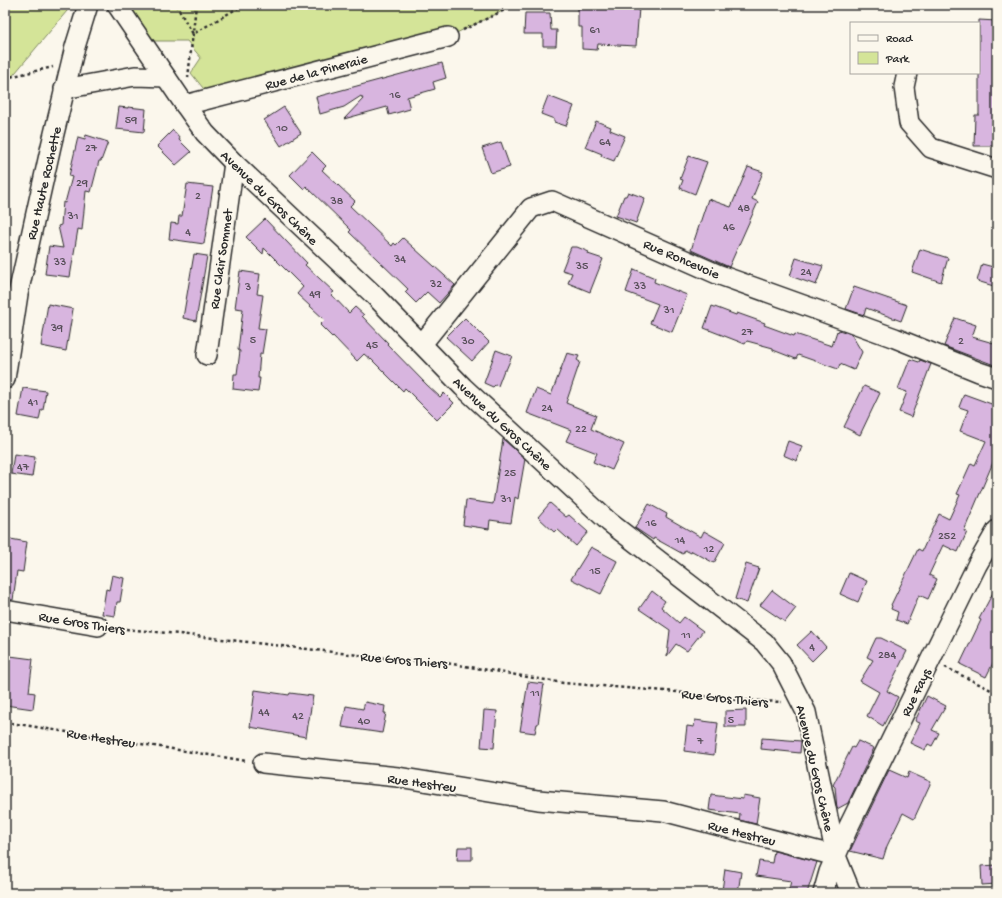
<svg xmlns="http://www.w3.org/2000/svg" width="1002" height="898" font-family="'Gochi Hand',sans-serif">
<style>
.green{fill:#d4e498;stroke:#808862}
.building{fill:#d8b5df;stroke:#2b2b2b}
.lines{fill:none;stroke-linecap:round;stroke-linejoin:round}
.minor-casing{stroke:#2b2b2b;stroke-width:22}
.path{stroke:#2b2b2b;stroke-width:2.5;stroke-dasharray:3 3;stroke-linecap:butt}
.minor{stroke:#fbf7ec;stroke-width:19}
.labels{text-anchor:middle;stroke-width:3.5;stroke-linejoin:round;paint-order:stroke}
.number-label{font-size:12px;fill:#564e58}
.street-label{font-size:14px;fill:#2b2b2b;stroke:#fbf7ec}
</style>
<rect width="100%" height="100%" fill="#fbf7ec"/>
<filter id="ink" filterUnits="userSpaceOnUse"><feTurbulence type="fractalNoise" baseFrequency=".025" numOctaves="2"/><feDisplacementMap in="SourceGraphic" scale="8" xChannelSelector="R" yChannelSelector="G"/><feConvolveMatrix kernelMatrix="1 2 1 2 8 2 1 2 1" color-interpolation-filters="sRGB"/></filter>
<g filter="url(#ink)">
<!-- green -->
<g class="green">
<polygon points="5,5 72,5 5,85"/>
<polygon points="117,5 515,5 448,37 211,98 191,73 201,58 187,41 143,41"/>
</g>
<!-- building -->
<g class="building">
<polygon points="623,7 639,8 636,46 598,44 597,50 582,49 582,27 578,27 578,8"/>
<polygon points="525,13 550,13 551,30 557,30 556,46 543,46 543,34 524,34"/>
<polygon points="979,20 997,21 997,146 974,146 975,115 979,115"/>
<polygon points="442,63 446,78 433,82 435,89 407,97 410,109 389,115 387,107 344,119 363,99 361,96 344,107 320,114 316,97"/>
<polygon points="548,96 574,106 566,126 554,122 554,119 541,114"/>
<polygon points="119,107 128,108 128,107 146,109 144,132 116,129"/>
<polygon points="284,107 301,133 281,146 264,120"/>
<polygon points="596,121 611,127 610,130 625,136 614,161 601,156 602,154 585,147"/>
<polygon points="173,130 180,138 179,140 191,152 176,165 157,146"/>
<polygon points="86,135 108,142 101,161 99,161 91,192 86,191 82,230 78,229 70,277 45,274 49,246 63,248 58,226 61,225 63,202 65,203 72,177 69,176 78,137 85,139"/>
<polygon points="501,142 510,167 491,173 482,148"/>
<polygon points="312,152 326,166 322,170 355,201 350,206 392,246 394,243 396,245 403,238 455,285 439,303 427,292 416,303 405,292 408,289 349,232 351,230 306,186 304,189 290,175"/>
<polygon points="689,156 707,162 695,194 680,188 683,180 680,179"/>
<polygon points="748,167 763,172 752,199 758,202 729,267 691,250 708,199 731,207"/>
<polygon points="187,184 213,187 204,244 169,239 171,223 178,224 179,216 182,216"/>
<polygon points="628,192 645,198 636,223 616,216 624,196 626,196"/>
<polygon points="265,219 307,263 305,265 334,292 331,294 349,313 355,307 364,315 362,316 388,343 387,344 427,385 440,397 444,393 454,403 437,420 405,388 403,391 371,359 371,360 364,354 357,361 333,336 332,337 320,325 325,320 297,294 303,287 264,248 263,254 246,237"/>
<polygon points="571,247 577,247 589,252 588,254 603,259 590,292 568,283 572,273 562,270"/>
<polygon points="920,249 948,258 941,282 912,272"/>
<polygon points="194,254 207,256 196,321 183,318"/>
<polygon points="796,258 823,266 816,285 790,276"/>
<polygon points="982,264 997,268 997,287 977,281"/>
<polygon points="634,269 655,278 654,282 687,295 672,332 650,323 658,304 626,292"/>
<polygon points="240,271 260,274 257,294 263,295 258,328 266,329 262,354 260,354 258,378 260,378 258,392 233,389 234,374 237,374 240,351 238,350 243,309 235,308"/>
<polygon points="854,287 907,305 901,321 866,308 864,315 846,309"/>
<polygon points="48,304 73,309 66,351 41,346"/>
<polygon points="712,306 736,315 737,313 765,323 764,325 794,336 795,334 832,346 837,331 838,332 839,330 851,334 862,352 854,370 840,364 838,369 798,355 796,359 773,350 773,348 747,341 745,344 704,328"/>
<polygon points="465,318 489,342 472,361 446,337"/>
<polygon points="955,318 976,325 972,337 997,344 997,366 944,346"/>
<polygon points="496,350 512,356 506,370 504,370 498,386 495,385 493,387 484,383"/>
<polygon points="567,353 579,356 577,360 580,362 566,403 596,415 591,429 624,444 612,470 593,462 597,453 566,441 571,430 527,413 536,389 551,395"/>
<polygon points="910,359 919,362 920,360 931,364 911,417 899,412 907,392 898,389"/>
<polygon points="864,386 880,393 860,435 844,427"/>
<polygon points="23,388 46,391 43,410 41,410 39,420 18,416"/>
<polygon points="964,394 997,406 997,453 964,531 967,532 958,552 943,545 929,575 937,579 928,599 919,595 907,624 896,620 898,612 891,609 892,606 891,605 918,549 922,551 939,514 949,519 960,495 957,494 971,463 975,465 986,441 960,431 968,410 959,407"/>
<polygon points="503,439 525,459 518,499 515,497 511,523 490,520 489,529 463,525 466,500 493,504"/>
<polygon points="788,441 802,446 797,461 783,455"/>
<polygon points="14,454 35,457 32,477 11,474"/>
<polygon points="550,503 566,517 569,515 588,532 576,546 557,529 554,532 538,517"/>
<polygon points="649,504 667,514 666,517 701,537 704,531 725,543 714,563 692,551 691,553 685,550 683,554 654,538 653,540 635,528"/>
<polygon points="5,538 27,542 23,572 17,571 13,600 5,599"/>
<polygon points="591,547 617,561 601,594 571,579"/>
<polygon points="746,564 759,568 747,603 735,599"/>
<polygon points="849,573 867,581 858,602 840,594"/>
<polygon points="112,575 124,578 120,602 117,602 115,616 102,614 106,589 109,590"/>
<polygon points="997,585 997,655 986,677 960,664 981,620 979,619"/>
<polygon points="772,590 796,608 785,622 760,605"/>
<polygon points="652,591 665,601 661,607 679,623 684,617 703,631 687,651 676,644 667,656 670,630 639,609"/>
<polygon points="812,631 826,647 812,661 797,645"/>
<polygon points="876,638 881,638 907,651 887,691 898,697 883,726 867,716 879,692 860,681 873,660 867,657"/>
<polygon points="10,656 33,659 29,692 35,693 33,709 5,705 5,689"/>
<polygon points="528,682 544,684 538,724 537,724 535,733 520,731"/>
<polygon points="255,690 289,695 290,693 313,696 306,737 250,727"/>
<polygon points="927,696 946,706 932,730 939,733 932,746 928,744 925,750 910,743 920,723 915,721"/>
<polygon points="365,702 385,706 384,713 386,713 382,733 342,727 346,706 363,709"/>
<polygon points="484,710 497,711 494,748 481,747"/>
<polygon points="746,710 746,727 725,727 725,711"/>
<polygon points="695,720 718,723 714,755 684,751 687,726 694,727"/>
<polygon points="762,738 801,741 800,753 761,749"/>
<polygon points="858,741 874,748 848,803 837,809 835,787 833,785 852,747 854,748"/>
<polygon points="889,770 907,778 909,772 931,782 914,819 903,813 887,846 883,859 850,851"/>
<polygon points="711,795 743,799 743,795 760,798 756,824 739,820 740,814 709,810"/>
<polygon points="458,847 472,847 472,860 457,860"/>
<polygon points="774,851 817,862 807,893 788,893 791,881 756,876 759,861 772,863"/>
<polygon points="997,865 997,884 982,885 981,866"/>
<polygon points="725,869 741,872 738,893 722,891"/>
</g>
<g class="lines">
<defs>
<g id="minor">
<polyline points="117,5 185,105 205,133 234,163 374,295 463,387 609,522 764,642 781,663 806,712 836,856 851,893"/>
<polyline points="907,73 904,87 909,123 931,148 997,169"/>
<polyline points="64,89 135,76 166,77"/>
<polyline points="185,105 448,37"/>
<polyline points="422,344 531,208 552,201 717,274 895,338 979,372 997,378"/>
<polyline points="207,355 234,163"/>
<polyline points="5,379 18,294 51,146 75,47 88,5"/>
<polyline points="5,610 98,626"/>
<polyline points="263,763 398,777 538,800 663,811 836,856"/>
<polyline points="823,893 829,872 848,828 977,565 997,530"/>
</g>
</defs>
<!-- minor casing -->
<use href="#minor" class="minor-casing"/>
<!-- path -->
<g class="path">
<polyline points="176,5 193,34 243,5"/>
<polyline points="463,30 515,5"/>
<polyline points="5,78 53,67"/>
<polyline points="188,78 196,5"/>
<polyline points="114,628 179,634 401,660 453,664 563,683 677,692 720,699 782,702"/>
<polyline points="945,667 997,693"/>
<polyline points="5,722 247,761"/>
</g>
<!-- minor -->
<use href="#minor" class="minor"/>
</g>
</g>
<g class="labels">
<!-- number labels -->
<g class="number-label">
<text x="595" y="33">61</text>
<text x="395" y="98">16</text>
<text x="131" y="123">59</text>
<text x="282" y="131">10</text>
<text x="605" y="145">64</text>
<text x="91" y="151">27</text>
<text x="82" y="186">29</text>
<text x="198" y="199">2</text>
<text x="337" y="204">38</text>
<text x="744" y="211">48</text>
<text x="73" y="219">31</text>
<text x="729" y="230">46</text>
<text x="188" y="235">4</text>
<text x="400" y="262">34</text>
<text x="60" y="265">33</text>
<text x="582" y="269">35</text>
<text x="806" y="275">24</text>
<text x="436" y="287">32</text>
<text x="640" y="289">33</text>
<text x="248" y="290">3</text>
<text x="315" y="297">49</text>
<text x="669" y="313">31</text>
<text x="57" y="331">39</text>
<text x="747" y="335">27</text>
<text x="253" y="343">5</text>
<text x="468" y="344">30</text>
<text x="961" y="344">2</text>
<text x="372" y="348">45</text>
<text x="33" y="405">41</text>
<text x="547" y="411">24</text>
<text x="581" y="432">22</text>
<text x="23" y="470">47</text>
<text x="510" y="476">25</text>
<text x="506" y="502">31</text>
<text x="651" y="526">16</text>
<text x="947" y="539">252</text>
<text x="680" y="543">14</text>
<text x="709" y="552">12</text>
<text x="595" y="574">15</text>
<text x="686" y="638">11</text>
<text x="812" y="650">4</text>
<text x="887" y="658">284</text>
<text x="535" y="696">11</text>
<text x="264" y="715">44</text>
<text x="298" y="719">42</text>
<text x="731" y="723">5</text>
<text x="364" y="724">40</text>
<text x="700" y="744">7</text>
</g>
<!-- street labels -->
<g class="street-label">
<text transform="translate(316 71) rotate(-15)" y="5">Rue de la Pineraie</text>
<text transform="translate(43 183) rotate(-77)" y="5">Rue Haute Rochette</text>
<text transform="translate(270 197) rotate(44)" y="5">Avenue du Gros Chêne</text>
<text transform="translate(682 258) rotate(23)" y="5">Rue Roncevoie</text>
<text transform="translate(220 259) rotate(-82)" y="5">Rue Clair Sommet</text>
<text transform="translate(503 423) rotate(43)" y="5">Avenue du Gros Chêne</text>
<text transform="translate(82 622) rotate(9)" y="5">Rue Gros Thiers</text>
<text transform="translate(404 659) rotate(5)" y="5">Rue Gros Thiers</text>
<text transform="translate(915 692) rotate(-64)" y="5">Rue Fays</text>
<text transform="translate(725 697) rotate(6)" y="5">Rue Gros Thiers</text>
<text transform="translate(101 737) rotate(9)" y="5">Rue Hestreu</text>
<text transform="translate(816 768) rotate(77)" y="5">Avenue du Gros Chêne</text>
<text transform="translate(422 782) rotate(8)" y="5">Rue Hestreu</text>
<text transform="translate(742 832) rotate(14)" y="5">Rue Hestreu</text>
</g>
</g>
<!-- margin -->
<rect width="1002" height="898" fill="none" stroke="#fbf7ec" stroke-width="20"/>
<rect x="10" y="10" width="982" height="878" fill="none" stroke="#2b2b2b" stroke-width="1.5" filter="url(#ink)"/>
<!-- legend -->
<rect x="850" y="22" width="130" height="52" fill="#fbf7ec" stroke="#a8a59f"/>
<rect x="858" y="35" width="20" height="6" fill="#fbf7ec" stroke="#a8a59f"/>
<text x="886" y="42" font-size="12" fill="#2b2b2b">Road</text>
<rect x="858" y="52" width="20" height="12" fill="#d4e498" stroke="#a8a59f"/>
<text x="886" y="62" font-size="12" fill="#2b2b2b">Park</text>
</svg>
